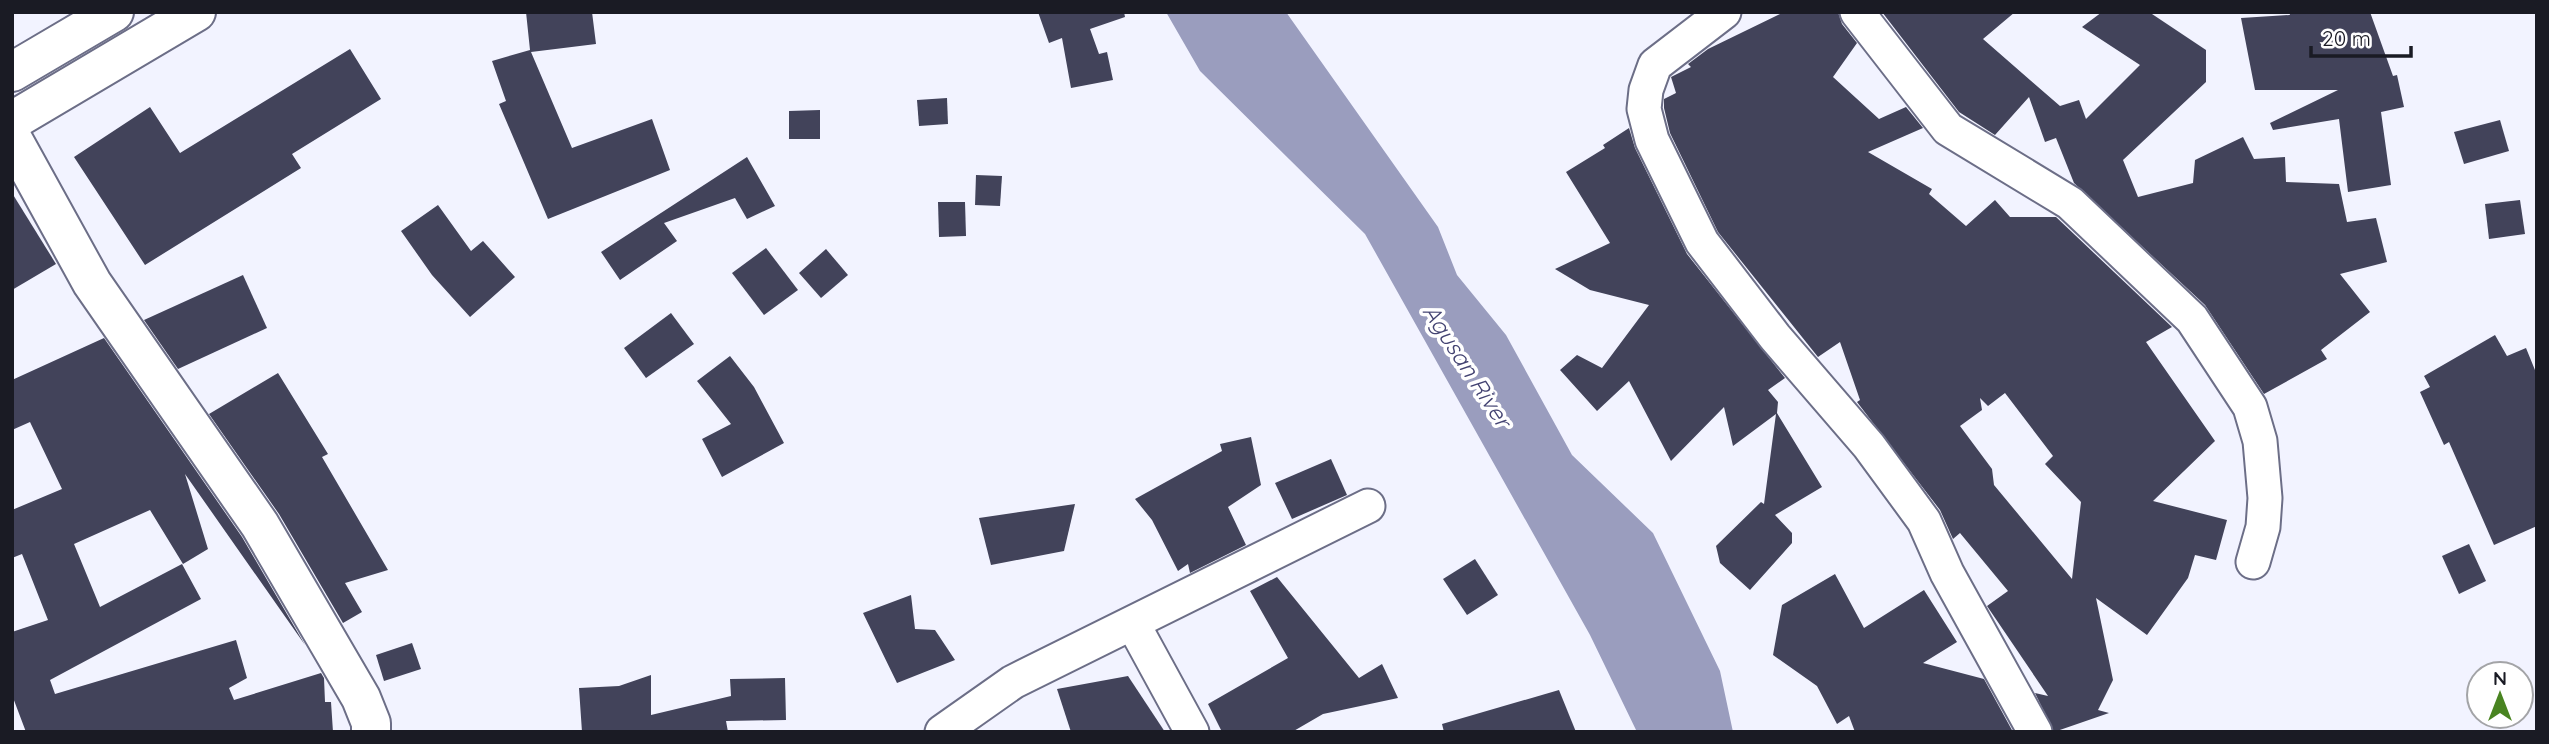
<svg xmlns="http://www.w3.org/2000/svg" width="2549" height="744" font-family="Quicksand,sans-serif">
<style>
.water{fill:#9a9dbe}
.building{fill:#42435a;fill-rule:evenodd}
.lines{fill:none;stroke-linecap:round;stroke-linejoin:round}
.street-casing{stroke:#6c6e87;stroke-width:37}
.secondary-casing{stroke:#6c6e87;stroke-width:42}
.highway-casing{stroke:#6c6e87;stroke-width:42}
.street{stroke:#fff;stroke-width:33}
.secondary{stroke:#fff;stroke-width:38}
.highway{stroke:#fff;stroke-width:38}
.labels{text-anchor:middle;stroke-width:7;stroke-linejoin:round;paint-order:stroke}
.water-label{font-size:23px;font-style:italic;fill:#434372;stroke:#fff}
</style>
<rect width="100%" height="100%" fill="#f2f3ff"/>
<!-- water -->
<polygon class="water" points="1166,12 1286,12 1438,227 1457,275 1506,335 1572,455 1653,533 1720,671 1733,732 1637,732 1590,635 1365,234 1200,71"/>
<!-- building -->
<g class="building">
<polygon points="526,12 592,12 596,44 531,52 572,148 652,119 670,170 548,219 499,104 506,101 492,61 530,50"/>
<polygon points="1038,12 1124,12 1125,17 1090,29 1099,54 1107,52 1113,80 1071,88 1062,38 1049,43"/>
<path d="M 1784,12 L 1838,12 L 1842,24 L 1857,43 L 1833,77 L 1879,119 L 1906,107 L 1923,128 L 1868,152 L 1932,189 L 1929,194 L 1966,226 L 1995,200 L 2010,217 L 2056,217 L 2172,327 L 2146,342 L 2215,441 L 2153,501 L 2227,520 L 2216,560 L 2195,555 L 2188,578 L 2147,635 L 2096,598 L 2113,680 L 2098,710 L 2109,713 L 2054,732 L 2035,693 L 2048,696 L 1987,606 L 2008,591 L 1960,533 L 1953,539 L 1940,510 L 1857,402 L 1860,400 L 1840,342 L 1818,357 L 1718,232 L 1670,133 L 1664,108 L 1664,99 L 1676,93 L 1671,77 L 1691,67 L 1688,64 L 1708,49 ZM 2005,393 L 2053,456 L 2045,464 L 2081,502 L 2072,579 L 1994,485 L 1992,469 L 1960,426 L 1982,410 L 1980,398 L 1988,406 Z"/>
<polygon points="1882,12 2015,12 1983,39 2060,106 2079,100 2086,119 2140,65 2082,27 2102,12 2149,12 2206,50 2206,82 2123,160 2138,197 2193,183 2195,160 2243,137 2254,159 2285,157 2286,182 2339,184 2347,222 2376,218 2387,262 2340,274 2370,312 2321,350 2327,359 2264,394 2205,305 2074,183 2056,138 2045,142 2029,97 1995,135 1959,112"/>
<polygon points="2289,12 2370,12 2393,76 2397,75 2404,107 2381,112 2391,185 2348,192 2339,119 2273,130 2270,123 2338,90 2255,90 2241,18 2290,15"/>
<polygon points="350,49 381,99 292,154 301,168 145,265 74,157 150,107 180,153"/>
<polygon points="947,98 948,124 919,126 917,100"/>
<polygon points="820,110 820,139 789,139 789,111"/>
<polygon points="2500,120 2509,151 2464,164 2454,132"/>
<polygon points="1629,128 1635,148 1687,254 1785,378 1768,390 1778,402 1777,413 1822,487 1775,515 1792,533 1792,543 1750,590 1720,563 1716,546 1761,502 1764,504 1776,414 1733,446 1724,407 1671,461 1629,381 1597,411 1560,370 1577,355 1602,368 1649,305 1590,290 1555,269 1610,243 1566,172 1605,148 1603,145"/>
<polygon points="747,157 775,206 747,219 735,198 664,223 677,241 620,280 601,252"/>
<polygon points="976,175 1002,176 1000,206 975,205"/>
<polygon points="12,193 56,264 12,290"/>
<polygon points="2520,200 2525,234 2489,239 2485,204"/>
<polygon points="938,202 965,202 966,236 939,237"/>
<polygon points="438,205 471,251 483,241 515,277 470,317 432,275 401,231"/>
<polygon points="766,248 798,290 764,315 732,273"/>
<polygon points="826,249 848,275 821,298 799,273"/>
<polygon points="243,275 267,328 178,369 144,320"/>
<polygon points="671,313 694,344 646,378 624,348"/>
<polygon points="2495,335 2507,356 2526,348 2537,375 2537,526 2494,545 2449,442 2444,445 2420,392 2430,387 2424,376"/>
<polygon points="104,338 242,537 305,645 185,474 208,549 183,564 150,510 74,544 100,607 182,564 201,599 50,680 55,694 236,640 247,678 229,688 234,700 321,673 324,678 325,702 331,702 333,732 26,732 12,695 12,632 48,620 22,554 12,558 12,510 62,489 30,422 12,430 12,380"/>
<polygon points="730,356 754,387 784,443 722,477 702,439 731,424 697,381"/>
<polygon points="278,373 328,454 322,457 388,570 345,583 362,612 343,623 279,514 209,414"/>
<polygon points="1251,437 1261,485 1228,507 1246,545 1190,573 1188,564 1178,571 1152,520 1135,499 1222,451 1220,444"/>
<polygon points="1331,459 1347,495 1292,519 1275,483"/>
<polygon points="1075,504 1064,551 991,565 979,518"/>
<polygon points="2469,544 2486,581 2459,594 2442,556"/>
<polygon points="1475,559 1498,595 1467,615 1443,579"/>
<polygon points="1835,574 1864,628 1924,590 1957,642 1923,663 1984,679 2013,732 1855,732 1849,716 1837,724 1817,686 1773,655 1782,605"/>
<polygon points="1277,577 1359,678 1382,664 1398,698 1323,714 1292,732 1222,732 1208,704 1288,658 1250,591"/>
<polygon points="911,595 915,629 935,630 955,660 897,683 863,613"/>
<polygon points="412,643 421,669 384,681 376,655"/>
<polygon points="651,675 651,715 731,696 730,679 785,678 786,720 726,721 728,732 582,732 579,688 619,686"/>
<polygon points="1128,676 1165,732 1071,732 1057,689"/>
<polygon points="1559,690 1576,732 1444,732 1442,724"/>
</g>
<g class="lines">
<defs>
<g id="street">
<polyline points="1724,12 1655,65 1646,90 1644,109 1652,140 1702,242 1775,337 1869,446 1924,521 1947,573 2035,732"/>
<polyline points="1857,12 1948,129 2070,203 2192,319 2250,407 2260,441 2265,498 2263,527 2253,562"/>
<polyline points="1133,624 1192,732"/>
<polyline points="942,732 1013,682 1368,506"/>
</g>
<polyline id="secondary" points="12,138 92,283 260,525 361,698 371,723 371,732"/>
<g id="highway">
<polyline points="12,72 114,12"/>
<polyline points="12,121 196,12"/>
</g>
</defs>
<!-- street casing -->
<use href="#street" class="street-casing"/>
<!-- secondary casing -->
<use href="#secondary" class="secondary-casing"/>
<!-- highway casing -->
<use href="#highway" class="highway-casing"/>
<!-- street -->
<use href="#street" class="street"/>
<!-- secondary -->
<use href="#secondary" class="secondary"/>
<!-- highway -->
<use href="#highway" class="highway"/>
</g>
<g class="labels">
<!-- water labels -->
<g class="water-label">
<text transform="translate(1467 366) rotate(57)" y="8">Agusan River</text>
</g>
</g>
<!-- border -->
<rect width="2549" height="744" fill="none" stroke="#1a1b24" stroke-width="28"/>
<!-- north arrow -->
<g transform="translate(2500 695)"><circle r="33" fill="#ffffff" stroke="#a3a4a7" stroke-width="2"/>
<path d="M0-5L12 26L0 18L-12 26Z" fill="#498421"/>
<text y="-10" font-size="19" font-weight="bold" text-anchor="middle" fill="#1a1b24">N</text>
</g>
<!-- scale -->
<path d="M2311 46v10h100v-10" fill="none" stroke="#1a1b24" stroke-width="3.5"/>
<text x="2322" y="46" font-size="21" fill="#1a1b24" stroke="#ffffff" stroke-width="5" paint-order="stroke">20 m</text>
</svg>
